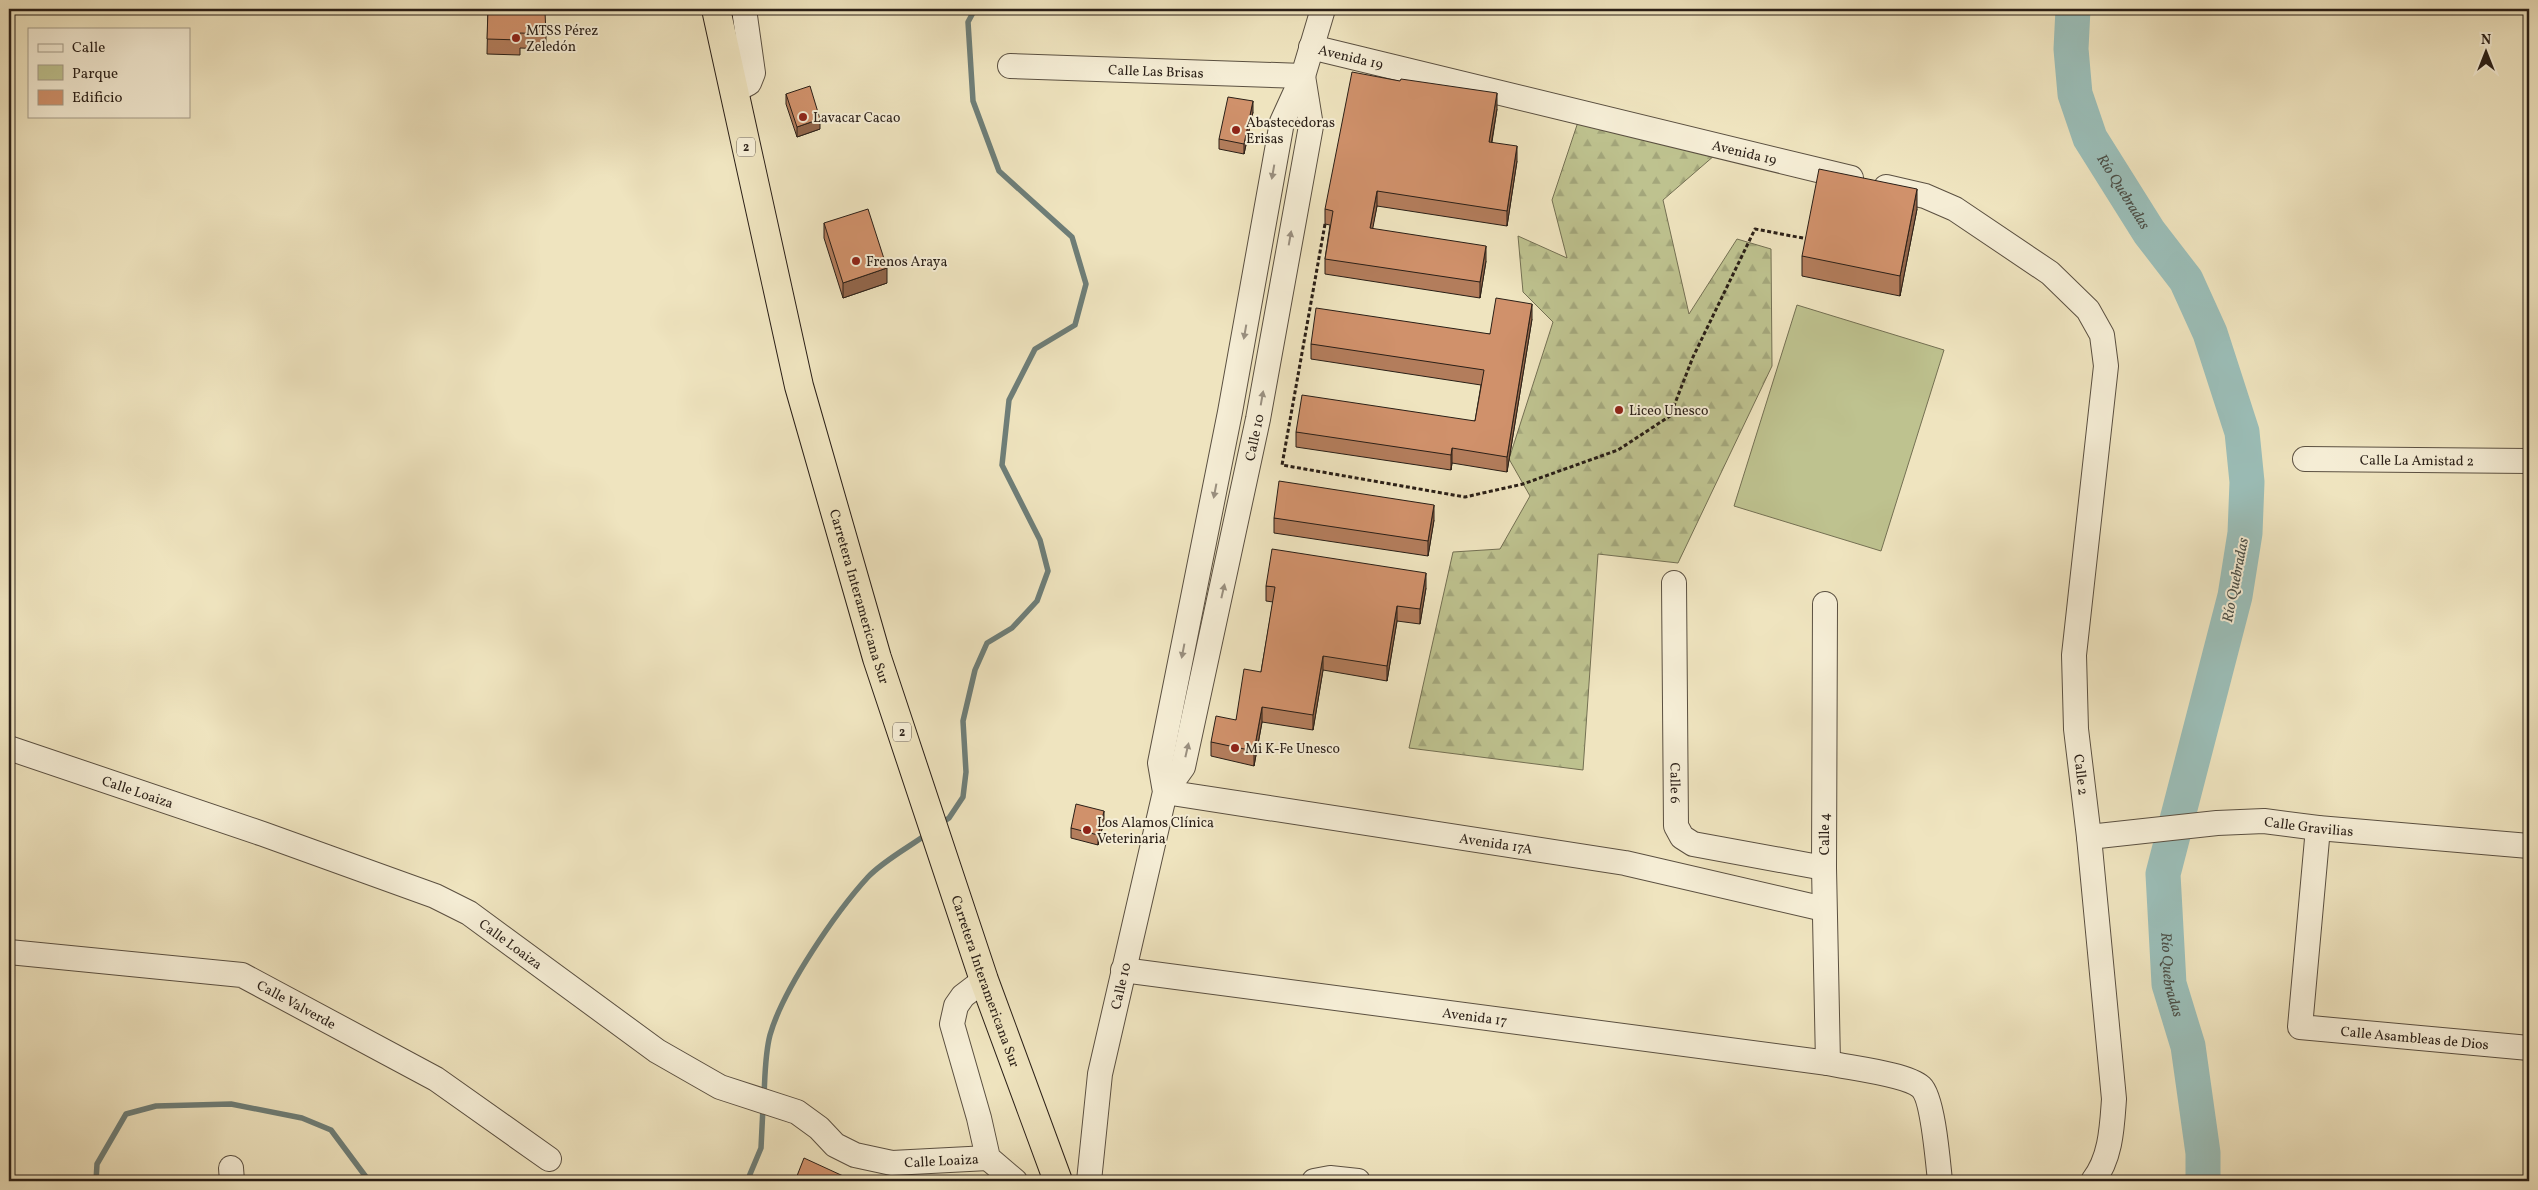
<svg xmlns="http://www.w3.org/2000/svg" width="2538" height="1190" font-family="Vollkorn,serif">
<style>
.forest{fill:url(#forest-firs);stroke:#747053}
.park{fill:#bec28f;stroke:#747053}
.lines{fill:none;stroke-linecap:round;stroke-linejoin:round}
.stream{stroke:#6e7e78;stroke-width:5.5}
.river{stroke:#9bbeb8;stroke-width:35}
.street-casing{stroke:#5b5041;stroke-width:26}
.highway-casing{stroke:#2a1f17;stroke-width:30}
.path{stroke:#2a1f17;stroke-width:3;stroke-dasharray:4 2.5;stroke-linecap:butt}
.street{stroke:#f5edd5;stroke-width:24}
.highway{stroke:#efe4bf;stroke-width:28}
.wall{fill:#b37d5c;stroke:#2a1f17}
.shaded-wall{fill:#92664b;stroke:#2a1f17}
.building{fill:#d0916b;stroke:#2a1f17}
.oneway{fill:#9a9080}
.poi-dot{fill:#8f2418;stroke:#f5edd5;stroke-width:2}
.labels{text-anchor:middle;stroke-width:4;stroke-linejoin:round;paint-order:stroke}
.shield{fill:#f5edd5;stroke:#675d50;stroke-width:1}
.shield-label{font-size:12px;font-weight:bold;fill:#2a1f17}
.poi-label{font-size:14px;fill:#2a1f17;stroke:#f5edd5;text-anchor:start}
.street-label{font-size:14px;fill:#2a1f17;stroke:#f5edd5}
.water-label{font-size:15px;font-style:italic;fill:#4c4f47;stroke:#f5edd5}
</style>
<defs>
<pattern id="forest-firs" width="22" height="20" patternUnits="userSpaceOnUse" patternTransform="scale(1.25)"><rect width="22" height="20" fill="#bec28f"/><path d="M5 1l3.5 6h-7zM16 11l3.5 6h-7z" fill="#a3a67b"/></pattern>
</defs>
<rect width="100%" height="100%" fill="#efe4bf"/>
<filter id="stains"><feTurbulence type="fractalNoise" baseFrequency=".004" numOctaves="4"/><feColorMatrix values="0 0 0 0 .2 0 0 0 0 .09 0 0 0 0 .02 0 0 0 .5 -.17"/></filter>
<radialGradient id="worn" r=".72"><stop offset=".6" stop-color="#630" stop-opacity="0"/><stop offset="1" stop-color="#630" stop-opacity=".3"/></radialGradient>
<!-- forest -->
<polygon class="forest" points="1578,122 1715,155 1663,200 1689,314 1737,239 1771,249 1772,366 1678,563 1598,554 1583,770 1409,748 1453,552 1500,549 1530,496 1509,459 1553,322 1523,292 1518,236 1567,258 1552,200"/>
<!-- park -->
<polygon class="park" points="1797,305 1944,350 1881,551 1734,506"/>
<g class="lines">
<!-- stream -->
<g class="stream">
<polyline points="940,824 949,818 963,797 966,772 963,721 975,670 987,643 1012,628 1037,601 1048,571 1040,540 1002,465 1009,400 1035,349 1075,325 1086,284 1072,237 999,171 973,101 968,22 975,9"/>
<path d="M 764,1096 C 765,1076 765,1054 770,1035 C 783,989 836,912 868,877 C 883,861 909,847 927,834"/>
<polyline points="96,1181 97,1164 126,1114 156,1106 231,1104 302,1118 331,1130 369,1181"/>
<polyline points="743,1181 748,1179 761,1148 763,1107"/>
</g>
<!-- river -->
<path class="river" id="s1" d="M 2073,9 L 2071,49 L 2075,94 L 2090,138 L 2149,232 L 2186,280 L 2210,333 L 2242,432 L 2247,482 L 2245,533 L 2235,596 L 2163,874 L 2169,984 L 2188,1046 L 2203,1153 L 2203,1181"/>
<defs>
<g id="street">
<path id="s2" d="M 1311,47 L 1851,178"/>
<path id="s3" d="M 1010,66 L 1303,76"/>
<polyline points="734,91 749,83 753,73 744,9"/>
<path id="s4" d="M 1886,187 L 1925,196 L 1955,209 L 2050,273 L 2088,310 L 2102,335 L 2106,366 L 2074,655 L 2076,729 L 2089,837 L 2114,1099 C 2112,1127 2111,1158 2093,1181"/>
<path id="s5" d="M 2305,459 L 2529,461"/>
<path id="s6" d="M 1674,583 L 1676,826 L 1682,837 L 1693,844 L 1824,868"/>
<polyline points="1825,604 1824,868 1828,1063"/>
<path id="s7" d="M 9,748 L 263,834 L 435,896 L 469,913 L 657,1051 L 720,1087 L 797,1112 L 819,1128 L 835,1145 L 855,1155 L 892,1163 L 988,1158"/>
<path id="s8" d="M 1165,792 L 1183,767 L 1258,419 L 1311,126 L 1303,76"/>
<path id="s9" d="M 1165,792 L 1625,863 L 1824,909"/>
<path id="s10" d="M 2318,828 L 2300,1027 L 2529,1048"/>
<path id="s11" d="M 2089,837 L 2217,823 L 2264,821 L 2318,828 L 2529,846"/>
<path id="s12" d="M 9,952 L 242,975 L 436,1079 L 549,1159"/>
<path id="s13" d="M 1123,970 L 1828,1063 C 1850,1068 1907,1074 1921,1087 C 1933,1098 1938,1163 1940,1181"/>
<polyline points="984,980 963,996 956,1006 952,1024 979,1118 988,1158 1015,1181"/>
<polyline points="231,1168 232,1181"/>
<path id="s14" d="M 1089,1181 L 1100,1074 L 1165,792 L 1160,763 L 1230,412 L 1282,122 L 1303,76 L 1323,9"/>
<polyline points="1314,1181 1330,1178 1358,1181"/>
</g>
<g id="highway">
<path id="s15" d="M 716,9 L 799,386 L 877,658 L 984,980 L 1058,1181"/>
</g>
</defs>
<!-- street casing -->
<use href="#street" class="street-casing"/>
<!-- highway casing -->
<use href="#highway" class="highway-casing"/>
<!-- path -->
<polyline class="path" points="1325,224 1282,465 1465,497 1523,484 1618,450 1670,416 1693,357 1755,229 1808,239"/>
<!-- street -->
<use href="#street" class="street"/>
<!-- highway -->
<use href="#highway" class="highway"/>
</g>
<!-- wall -->
<g class="wall">
<polygon points="488,9 546,34 546,49 520,48 520,55 487,54"/>
<polygon points="786,94 820,129 797,137 786,104"/>
<polygon points="1497,109 1492,142 1517,161 1507,226 1377,206 1372,229 1486,261 1480,298 1325,274 1325,259 1330,225 1325,224 1325,209"/>
<polygon points="1253,112 1244,154 1219,149 1219,139"/>
<polygon points="1917,209 1900,296 1802,276 1802,256"/>
<polygon points="824,223 887,283 843,298 824,238"/>
<polygon points="1532,319 1507,472 1452,463 1451,470 1296,447 1296,432 1475,421 1481,385 1311,359 1311,344 1490,334"/>
<polygon points="1274,518 1434,520 1428,556 1274,533"/>
<polygon points="1266,586 1426,588 1420,624 1397,621 1387,681 1323,670 1313,730 1262,722 1254,766 1211,756 1211,742 1236,720 1261,672 1273,602 1266,601"/>
<polygon points="1104,821 1098,845 1071,838 1071,828"/>
</g>
<!-- shaded-wall -->
<g class="shaded-wall">
<polygon points="1497,93 1497,109 1489,157 1489,142"/>
<polygon points="1253,101 1253,112 1244,154 1244,144"/>
<polygon points="820,119 820,129 797,137 797,127"/>
<polygon points="1517,146 1517,161 1507,226 1507,211"/>
<polygon points="1917,189 1917,209 1900,296 1900,276"/>
<polygon points="1377,191 1377,206 1370,243 1370,228"/>
<polygon points="1486,246 1486,261 1480,298 1480,282"/>
<polygon points="887,268 887,283 843,298 843,283"/>
<polygon points="1532,304 1532,319 1507,472 1507,457"/>
<polygon points="1452,448 1452,463 1451,470 1451,455"/>
<polygon points="1434,505 1434,520 1428,556 1428,541"/>
<polygon points="1426,573 1426,588 1420,624 1420,609"/>
<polygon points="1397,606 1397,621 1387,681 1387,666"/>
<polygon points="1323,656 1323,670 1313,730 1313,715"/>
<polygon points="1262,707 1262,722 1254,766 1254,751"/>
<polygon points="1104,811 1104,821 1098,845 1098,835"/>
</g>
<!-- building -->
<g class="building">
<polygon points="488,9 544,9 545,12 546,34 520,33 520,40 487,39"/>
<polygon points="1352,72 1400,81 1401,79 1497,93 1489,142 1517,146 1507,211 1377,191 1370,228 1486,246 1480,282 1325,259 1333,211 1325,209"/>
<polygon points="810,86 820,119 797,127 786,94"/>
<polygon points="1228,97 1253,101 1244,144 1219,139"/>
<polygon points="1819,169 1917,189 1900,276 1802,256"/>
<polygon points="868,209 887,268 843,283 824,223"/>
<polygon points="1496,298 1532,304 1507,457 1452,448 1451,455 1296,432 1302,395 1475,421 1484,370 1311,344 1316,308 1490,334"/>
<polygon points="1279,481 1434,505 1428,541 1274,518"/>
<polygon points="1272,549 1426,573 1420,609 1397,606 1387,666 1323,656 1313,715 1262,707 1254,751 1211,742 1216,716 1236,720 1244,669 1261,672 1275,587 1266,586"/>
<polygon points="1076,804 1104,811 1098,835 1071,828"/>
<polygon points="804,1158 854,1181 795,1181"/>
</g>
<!-- one-way arrows -->
<defs><path id="oneway-solid" d="M-6-.8H1V-3.2L6.5 0L1 3.2V.8H-6Z" transform="scale(1.25)"/></defs>
<g class="oneway">
<use href="#oneway-solid" transform="translate(1273 172) rotate(100)"/>
<use href="#oneway-solid" transform="translate(1290 238) rotate(-80)"/>
<use href="#oneway-solid" transform="translate(1245 332) rotate(100)"/>
<use href="#oneway-solid" transform="translate(1262 398) rotate(-80)"/>
<use href="#oneway-solid" transform="translate(1215 491) rotate(101)"/>
<use href="#oneway-solid" transform="translate(1223 591) rotate(-77)"/>
<use href="#oneway-solid" transform="translate(1183 651) rotate(101)"/>
<use href="#oneway-solid" transform="translate(1187 750) rotate(-77)"/>
</g>
<!-- markers -->
<g class="poi-dot">
<circle cx="516" cy="38" r="5"/>
<circle cx="803" cy="117" r="5"/>
<circle cx="1236" cy="130" r="5"/>
<circle cx="856" cy="261" r="5"/>
<circle cx="1619" cy="410" r="5"/>
<circle cx="1235" cy="748" r="5"/>
<circle cx="1087" cy="830" r="5"/>
</g>
<g class="labels">
<!-- shield labels -->
<g class="shield">
<rect x="737" y="137.5" width="18" height="19" rx="4"/>
<rect x="893" y="722.5" width="18" height="19" rx="4"/>
</g>
<g class="shield-label">
<text x="746" y="151">2</text>
<text x="902" y="736">2</text>
</g>
<!-- poi labels -->
<g class="poi-label">
<text x="526" y="35">MTSS Pérez<tspan x="526" dy="16">Zeledón</tspan></text>
<text x="813" y="122">Lavacar Cacao</text>
<text x="1246" y="127">Abastecedoras<tspan x="1246" dy="16">Erisas</tspan></text>
<text x="866" y="266">Frenos Araya</text>
<text x="1629" y="415">Liceo Unesco</text>
<text x="1245" y="753">Mi K-Fe Unesco</text>
<text x="1097" y="827">Los Alamos Clínica<tspan x="1097" dy="16">Veterinaria</tspan></text>
</g>
<!-- street labels -->
<g class="street-label">
<text dy="5" stroke="none"><textPath href="#s2" startOffset="41">Avenida 19</textPath></text>
<text dy="5" stroke="none"><textPath href="#s3" startOffset="146">Calle Las Brisas</textPath></text>
<text dy="5" stroke="none"><textPath href="#s2" startOffset="446">Avenida 19</textPath></text>
<text dy="5" stroke="none"><textPath href="#s8" startOffset="368">Calle 10</textPath></text>
<text dy="5" stroke="none"><textPath href="#s5" startOffset="112">Calle La Amistad 2</textPath></text>
<text dy="5" stroke="none"><textPath href="#s15" startOffset="605">Carretera Interamericana Sur</textPath></text>
<text dy="5" stroke="none"><textPath href="#s4" startOffset="711">Calle 2</textPath></text>
<text dy="5" stroke="none"><textPath href="#s6" startOffset="200">Calle 6</textPath></text>
<text dy="5" stroke="none"><textPath href="#s7" startOffset="136">Calle Loaiza</textPath></text>
<text dy="5" stroke="none"><textPath href="#s11" startOffset="221">Calle Gravilias</textPath></text>
<text transform="translate(1824 834) rotate(-90)" y="5">Calle 4</text>
<text dy="5" stroke="none"><textPath href="#s9" startOffset="335">Avenida 17A</textPath></text>
<text dy="5" stroke="none"><textPath href="#s7" startOffset="541">Calle Loaiza</textPath></text>
<text dy="5" stroke="none"><textPath href="#s15" startOffset="1010">Carretera Interamericana Sur</textPath></text>
<text dy="5" stroke="none"><textPath href="#s14" startOffset="198">Calle 10</textPath></text>
<text dy="5" stroke="none"><textPath href="#s12" startOffset="296">Calle Valverde</textPath></text>
<text dy="5" stroke="none"><textPath href="#s13" startOffset="355">Avenida 17</textPath></text>
<text dy="5" stroke="none"><textPath href="#s10" startOffset="315">Calle Asambleas de Dios</textPath></text>
<text dy="5" stroke="none"><textPath href="#s7" startOffset="1036">Calle Loaiza</textPath></text>
</g>
<!-- water labels -->
<g class="water-label">
<text dy="5" stroke="none"><textPath href="#s1" startOffset="195">Río Quebradas</textPath></text>
<text transform="translate(2235 580) rotate(-79)" y="5">Río Quebradas</text>
<text dy="5" stroke="none"><textPath href="#s1" startOffset="1019">Río Quebradas</textPath></text>
</g>
</g>
<!-- margin -->
<rect width="2538" height="1190" fill="none" stroke="#efe4bf" stroke-width="30"/>
<rect x="10" y="10" width="2518" height="1170" fill="none" stroke="#2a1f17" stroke-width="2.5"/>
<rect x="15" y="15" width="2508" height="1160" fill="none" stroke="#2a1f17"/>
<!-- legend -->
<rect x="28" y="28" width="162" height="90" fill="#f5edd5" stroke="#a49b89"/>
<rect x="38" y="44" width="25" height="8" fill="#f5edd5" stroke="#a49b89"/>
<text x="72" y="52" font-size="15" fill="#2a1f17">Calle</text>
<rect x="38" y="65" width="25" height="15" fill="#bec28f" stroke="#a49b89"/>
<text x="72" y="78" font-size="15" fill="#2a1f17">Parque</text>
<rect x="38" y="90" width="25" height="15" fill="#d0916b" stroke="#a49b89"/>
<text x="72" y="102" font-size="15" fill="#2a1f17">Edificio</text>
<!-- north arrow -->
<g transform="translate(2486 52)" stroke="#f5edd5" stroke-width="4" paint-order="stroke">
<path d="M0-4L9 19L0 12L-9 19Z" fill="#2a1f17"/>
<text y="-8" font-size="14" font-weight="bold" text-anchor="middle" fill="#2a1f17">N</text>
</g>
<rect width="100%" height="100%" filter="url(#stains)"/>
<rect width="100%" height="100%" fill="url(#worn)"/>
</svg>
